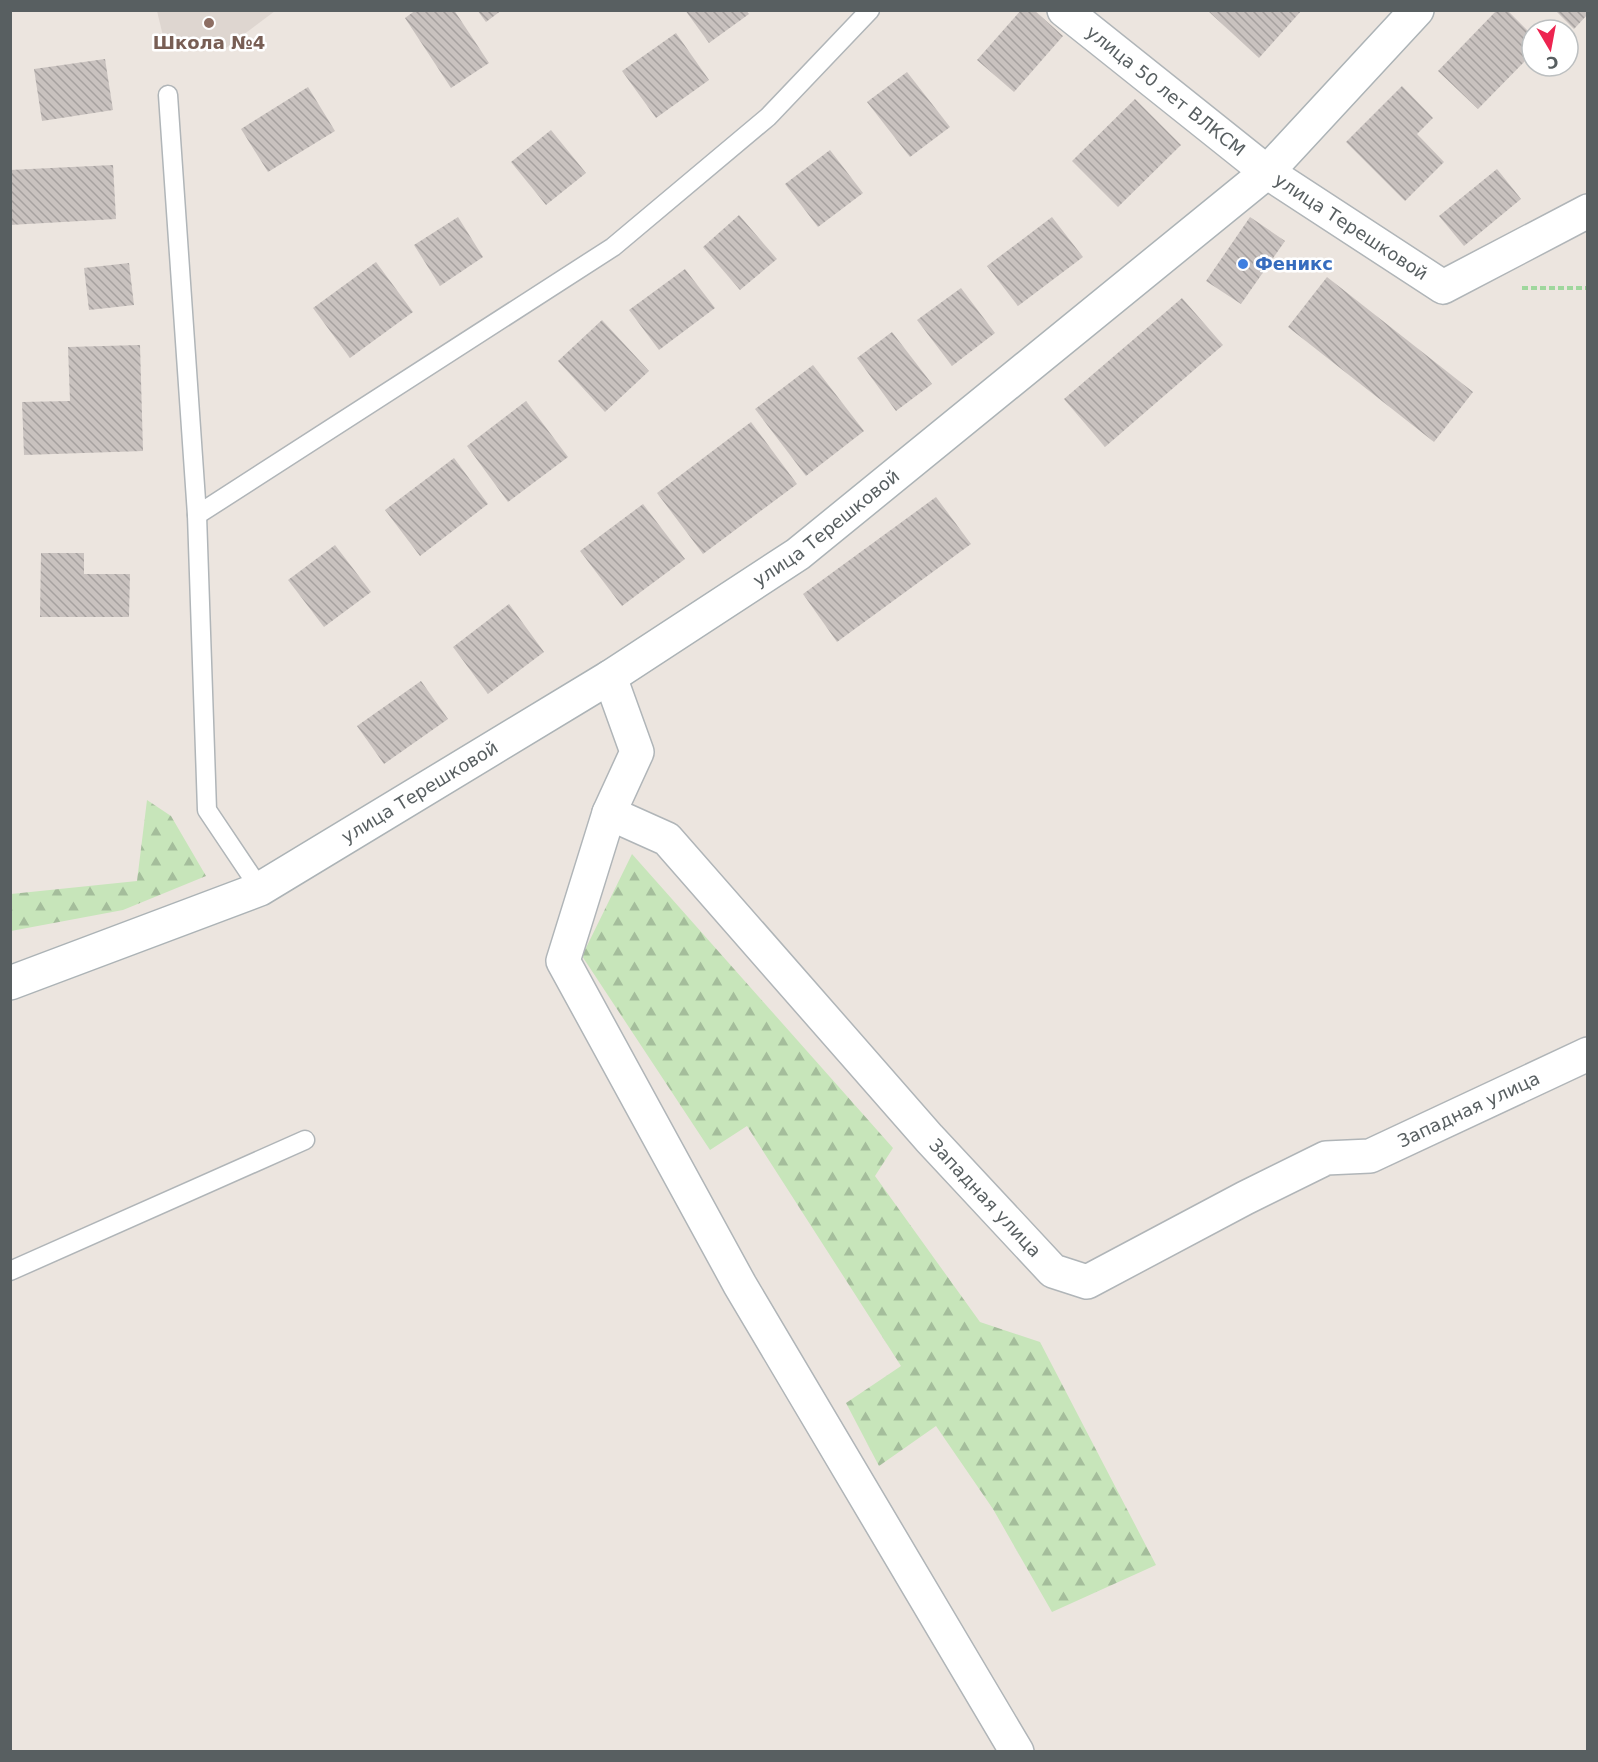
<svg xmlns="http://www.w3.org/2000/svg" width="1598" height="1762" font-family="'DejaVu Sans',sans-serif">
<style>
.education{fill:#ded6d0}
.forest{fill:url(#forest-firs)}
.building{fill:url(#building-back-hatch)}
.lines{fill:none;stroke-linecap:round;stroke-linejoin:round}
.lane-casing{stroke:#b0b5b8;stroke-width:21}
.street-casing{stroke:#b0b5b8;stroke-width:36}
.secondary-casing{stroke:#acb3b6;stroke-width:36}
.path{stroke:#9fd79d;stroke-width:4;stroke-dasharray:6 3;stroke-linecap:butt}
.lane{stroke:#fff;stroke-width:18}
.street{stroke:#fff;stroke-width:33}
.secondary{stroke:#fff;stroke-width:33}
.education-dot{fill:#8d6e63;stroke:#fff;stroke-width:2}
.shop-dot{fill:#3f7fe0;stroke:#fff;stroke-width:2}
.labels{text-anchor:middle;stroke-width:5;stroke-linejoin:round;paint-order:stroke}
.education-label{font-size:18px;font-weight:bold;fill:#785e54;stroke:#fff}
.street-label{font-size:18px;fill:#585f61;stroke:#fff}
.shop-label{font-size:18px;font-weight:bold;fill:#366cbe;stroke:#fff;text-anchor:start}
</style>
<defs>
<pattern id="forest-firs" width="22" height="20" patternUnits="userSpaceOnUse" patternTransform="scale(1.5)"><rect width="22" height="20" fill="#c7e5ba"/><path d="M5 1l3.5 6h-7zM16 11l3.5 6h-7z" fill="#a4bd9b"/></pattern>
<pattern id="building-back-hatch" width="6" height="6" patternUnits="userSpaceOnUse" patternTransform="scale(1.5)"><rect width="6" height="6" fill="#c9c2bf"/><path d="M-1 5l2 2M0 0l6 6M5-1l2 2" fill="none" stroke="#a6a19f"/></pattern>
</defs>
<rect width="100%" height="100%" fill="#ece5df"/>
<!-- education -->
<polygon class="education" points="157,11 157,10 275,11 222,51 163,36"/>
<!-- forest -->
<g class="forest">
<polygon points="147,800 171,816 206,876 123,910 11,931 11,894 137,881"/>
<polygon points="632,854 893,1148 875,1176 980,1322 1040,1342 1156,1565 1052,1612 993,1509 936,1426 879,1466 846,1403 901,1366 747,1126 710,1150 582,956"/>
</g>
<!-- building -->
<g class="building">
<polygon points="416,10 454,10 489,63 451,88 405,18"/>
<polygon points="477,10 502,10 486,22"/>
<polygon points="685,10 746,10 749,14 709,43"/>
<polygon points="1021,10 1034,10 1063,36 1014,92 977,60"/>
<polygon points="1207,10 1302,10 1259,58"/>
<polygon points="1497,10 1507,10 1532,35 1532,54 1478,109 1438,71"/>
<polygon points="1555,10 1588,10 1588,14 1574,29"/>
<polygon points="676,33 709,80 656,118 622,71"/>
<polygon points="105,59 113,110 42,121 34,69"/>
<polygon points="907,72 950,127 910,157 867,102"/>
<polygon points="1402,86 1433,118 1417,134 1444,162 1405,201 1346,142"/>
<polygon points="308,87 335,131 268,172 241,129"/>
<polygon points="1135,99 1181,145 1118,207 1072,161"/>
<polygon points="551,130 586,173 546,205 511,162"/>
<polygon points="830,150 863,193 818,227 785,184"/>
<polygon points="113,165 116,219 10,225 10,170"/>
<polygon points="1497,169 1521,199 1464,246 1439,216"/>
<polygon points="739,215 777,259 740,290 703,247"/>
<polygon points="458,217 483,257 440,286 414,245"/>
<polygon points="1052,217 1083,257 1018,306 987,266"/>
<polygon points="1250,217 1285,241 1241,304 1206,281"/>
<polygon points="376,262 413,312 350,358 313,308"/>
<polygon points="129,263 134,305 89,310 84,268"/>
<polygon points="685,269 715,308 659,350 629,310"/>
<polygon points="1327,277 1473,392 1434,442 1288,327"/>
<polygon points="961,288 995,333 952,366 917,320"/>
<polygon points="1182,298 1223,345 1105,447 1064,399"/>
<polygon points="602,320 649,371 605,412 558,361"/>
<polygon points="892,332 932,384 896,411 857,358"/>
<polygon points="140,345 143,451 24,455 22,402 70,401 68,347"/>
<polygon points="813,365 864,431 806,476 755,409"/>
<polygon points="526,401 568,457 508,502 467,446"/>
<polygon points="751,422 797,484 703,554 657,493"/>
<polygon points="454,458 488,504 420,556 385,510"/>
<polygon points="936,497 971,544 837,642 803,594"/>
<polygon points="643,504 685,559 622,606 580,551"/>
<polygon points="335,545 371,592 324,627 288,580"/>
<polygon points="41,553 84,553 84,574 130,574 129,617 40,617"/>
<polygon points="509,604 544,652 488,694 453,647"/>
<polygon points="421,681 448,719 384,764 357,726"/>
</g>
<g class="lines">
<defs>
<g id="lane">
<polyline points="168,95 197,515 207,810 260,889"/>
<polyline points="197,515 613,247 768,117 870,10"/>
<polyline points="10,1271 305,1140"/>
</g>
<g id="street">
<path id="s1" d="M 1064,10 L 1267,172 L 1443,287 L 1588,211"/>
<path id="s2" d="M 610,677 L 637,752 L 609,813 L 667,839 L 929,1138 L 1053,1271 L 1087,1282 L 1245,1198 L 1326,1158 L 1370,1156 L 1588,1054"/>
<polyline points="609,813 563,961 740,1285 1017,1752"/>
</g>
<g id="secondary">
<path id="s3" d="M 10,983 L 260,889 L 610,677 L 798,554 L 1267,172 L 1417,10"/>
</g>
</defs>
<!-- lane casing -->
<use href="#lane" class="lane-casing"/>
<!-- street casing -->
<use href="#street" class="street-casing"/>
<!-- secondary casing -->
<use href="#secondary" class="secondary-casing"/>
<!-- path -->
<polyline class="path" points="1522,288 1588,288"/>
<!-- lane -->
<use href="#lane" class="lane"/>
<!-- street -->
<use href="#street" class="street"/>
<!-- secondary -->
<use href="#secondary" class="secondary"/>
</g>
<!-- markers -->
<circle class="education-dot" cx="209" cy="23" r="6"/>
<circle class="shop-dot" cx="1243" cy="264" r="6"/>
<g class="labels">
<!-- education labels -->
<g class="education-label">
<text x="209" y="49">Школа №4</text>
</g>
<!-- street labels -->
<g class="street-label">
<text dy="6" stroke="none"><textPath href="#s1" startOffset="130">улица 50 лет ВЛКСМ</textPath></text>
<text dy="6" stroke="none"><textPath href="#s1" startOffset="360">улица Терешковой</textPath></text>
<text dy="6" stroke="none"><textPath href="#s3" startOffset="939">улица Терешковой</textPath></text>
<text dy="6" stroke="none"><textPath href="#s3" startOffset="454">улица Терешковой</textPath></text>
<text dy="6" stroke="none"><textPath href="#s2" startOffset="1248">Западная улица</textPath></text>
<text dy="6" stroke="none"><textPath href="#s2" startOffset="690">Западная улица</textPath></text>
</g>
<!-- shop labels -->
<g class="shop-label">
<text x="1255" y="270">Феникс</text>
</g>
</g>
<!-- border -->
<rect width="1598" height="1762" fill="none" stroke="#585f61" stroke-width="24"/>
<!-- north arrow -->
<g transform="translate(1550 48) rotate(170)"><circle r="28" fill="#ffffff" stroke="#bcbfc0" stroke-width="1.5"/>
<path d="M0-4.5L10 22L0 15L-10 22Z" fill="#ed2450"/>
<text y="-9" font-size="16" font-weight="bold" text-anchor="middle" fill="#585f61">С</text>
</g>
</svg>
